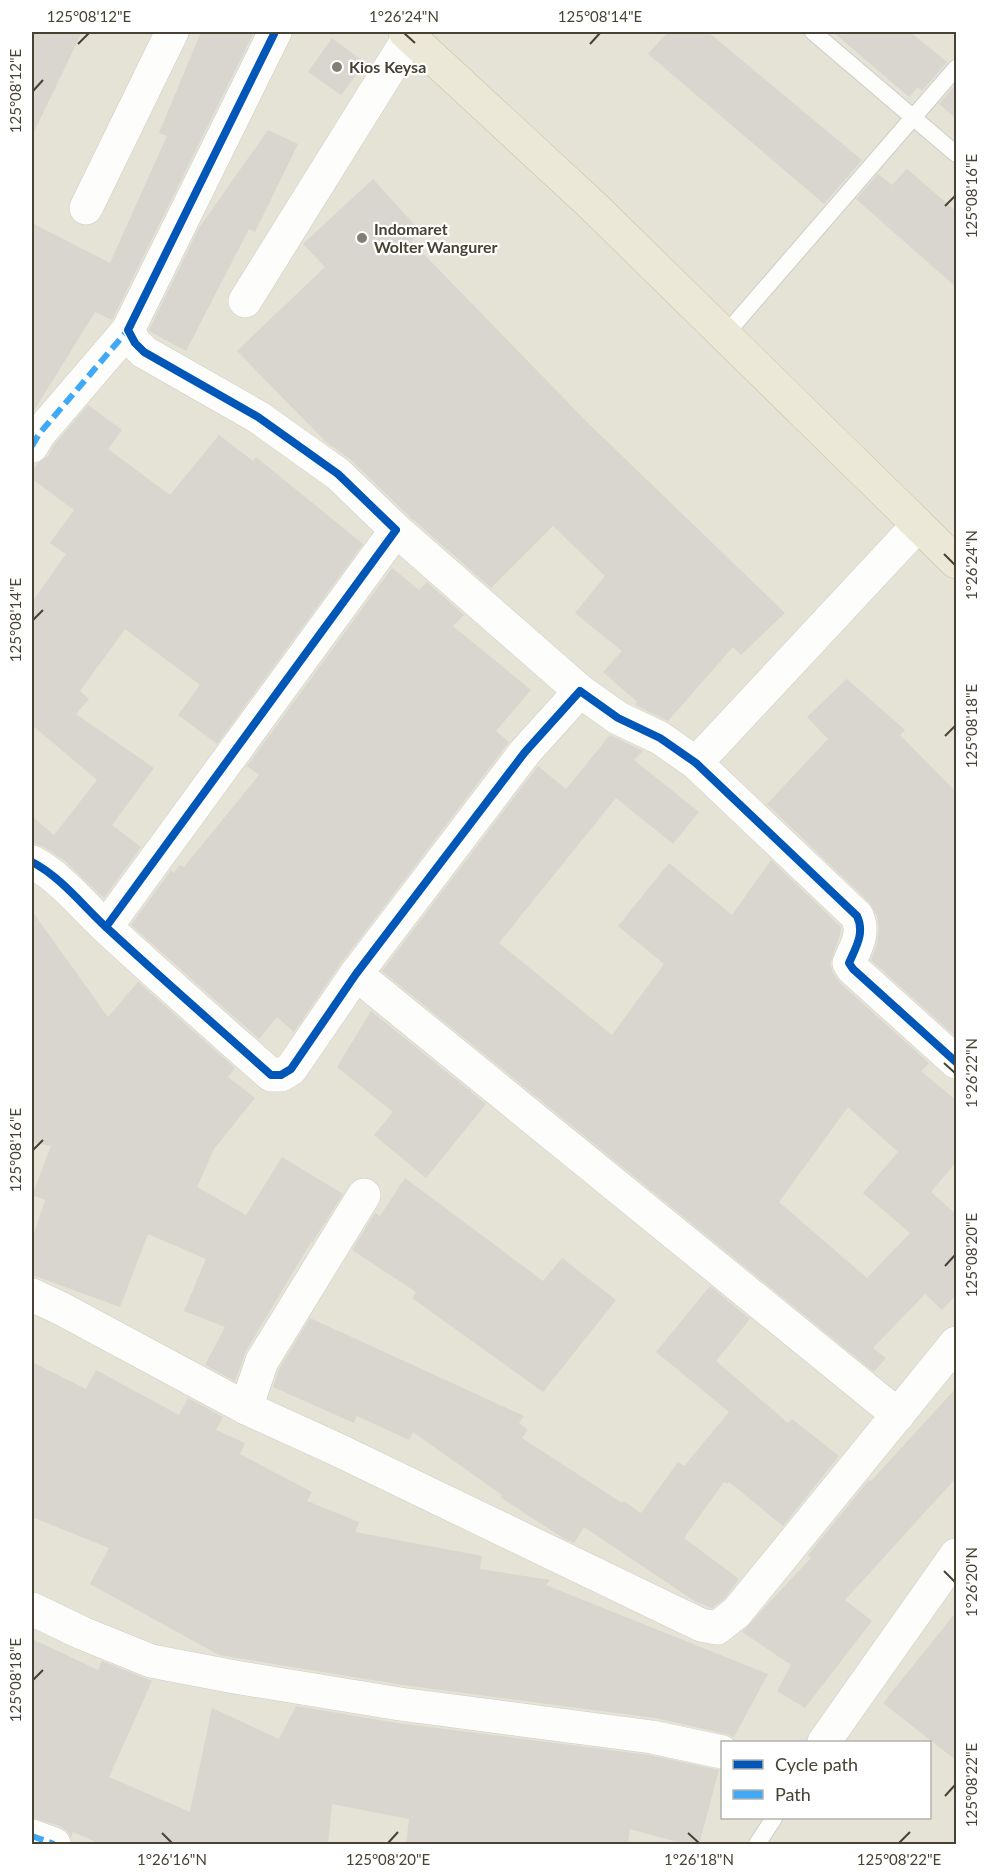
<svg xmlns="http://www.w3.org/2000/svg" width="988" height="1876" font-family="Lato,sans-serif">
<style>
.residential{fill:#e5e3d5;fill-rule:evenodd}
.building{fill:#d8d6cf;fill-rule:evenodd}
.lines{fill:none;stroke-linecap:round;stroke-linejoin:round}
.lane-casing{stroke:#cecdc6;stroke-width:18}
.street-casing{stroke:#cecdc6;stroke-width:34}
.highway-casing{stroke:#cac1a2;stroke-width:34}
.lane{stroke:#fdfdfc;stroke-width:16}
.street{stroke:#fdfdfc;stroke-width:33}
.highway{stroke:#ece8d8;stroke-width:33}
.quiet{stroke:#3fa9f5;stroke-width:6;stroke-dasharray:12 6;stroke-linecap:butt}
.cycleway-casing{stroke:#fff;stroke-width:11}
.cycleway{stroke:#0057b8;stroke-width:8}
.ticks{fill:none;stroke:#474234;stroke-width:2}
.poi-dot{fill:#827f73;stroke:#fff;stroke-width:2}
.labels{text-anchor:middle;stroke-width:4.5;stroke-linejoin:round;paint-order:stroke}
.poi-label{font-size:16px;font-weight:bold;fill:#474234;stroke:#fff;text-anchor:start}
.neatline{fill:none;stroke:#474234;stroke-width:2}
.ticks-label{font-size:15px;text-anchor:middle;fill:#474234}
</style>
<rect width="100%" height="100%" fill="#f0efe8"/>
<!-- residential -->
<path class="residential" d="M 32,32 L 956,32 L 956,1844 L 32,1844 ZM 722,1742 L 930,1742 L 930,1818 L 722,1818 Z"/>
<!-- building -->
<g class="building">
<polygon points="32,32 82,32 32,136"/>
<polygon points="201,32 254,32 112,320 95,312 32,414 32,223 110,263 167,136 159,133"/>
<polygon points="668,32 708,32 862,160 824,204 648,54"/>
<polygon points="833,32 910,32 947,62 922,91 918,87 909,97"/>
<polygon points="332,38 365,63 341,95 308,72"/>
<polygon points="957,83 957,119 939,104"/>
<polygon points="268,130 298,144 255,232 249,229 186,351 151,332 149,330 199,228"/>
<polygon points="907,169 957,212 957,288 856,199 878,174 892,185"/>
<polygon points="373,179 421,232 411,241 586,421 785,613 741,655 733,647 668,721 635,705 637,702 603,672 622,651 575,613 605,576 553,526 491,588 409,516 351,460 326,442 237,351 325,267 303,244"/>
<polygon points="88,405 122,430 108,449 170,495 219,435 253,461 256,457 363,544 217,744 178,715 200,685 125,629 80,691 89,699 76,714 154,768 112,825 141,847 104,898 64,860 42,846 32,843 32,816 54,835 97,780 32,725 32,602 66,554 50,543 74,510 32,479 32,472 38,463 48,456 54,445"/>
<polygon points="392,568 419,590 427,582 464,615 453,626 531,690 496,731 509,742 341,963 294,1032 277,1017 259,1039 131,925 171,870 174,873 180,865 184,867 259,775 247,766"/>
<polygon points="847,679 905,730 900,735 957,793 957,1033 954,1035 871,960 877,944 879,929 877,916 870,903 767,804 828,739 807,717"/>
<path d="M 610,735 L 643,751 L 634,760 L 699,812 L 673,844 L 616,798 L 499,943 L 612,1035 L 664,964 L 618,926 L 669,863 L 732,915 L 771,860 L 841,927 L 840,935 L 830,964 L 833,973 L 840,983 L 929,1063 L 921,1071 L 957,1101 L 957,1161 L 931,1192 L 957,1215 L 957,1294 L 942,1310 L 925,1294 L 873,1348 L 886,1358 L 874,1372 L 382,971 L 538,766 L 566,789 ZM 848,1107 L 898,1152 L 863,1193 L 910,1233 L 867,1278 L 779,1202 Z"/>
<polygon points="32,911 108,1017 138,982 235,1068 228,1077 255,1098 214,1149 197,1187 246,1215 282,1157 343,1194 312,1243 311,1242 246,1351 235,1381 205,1365 225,1327 184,1311 206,1259 148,1234 120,1307 32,1275 32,1239 45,1200 32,1195 51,1146 32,1142"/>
<polygon points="371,1011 486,1104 426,1178 374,1135 393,1112 337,1067"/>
<polygon points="405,1178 543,1281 562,1258 616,1300 543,1392 412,1298 416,1292 352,1250 375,1213 380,1216"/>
<polygon points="710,1286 750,1319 716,1361 788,1423 792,1419 839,1456 783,1526 729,1482 727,1484 724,1482 684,1538 739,1579 724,1599 712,1608 696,1602 584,1527 574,1543 563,1538 500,1497 502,1495 413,1432 409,1440 357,1416 354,1423 273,1387 279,1369 310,1318 524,1416 519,1423 528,1430 522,1438 622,1503 624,1501 641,1513 678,1462 684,1466 729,1412 656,1352"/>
<polygon points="32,1362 86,1389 96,1370 179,1415 188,1398 223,1417 216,1430 245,1443 240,1454 312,1492 307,1501 359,1522 355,1532 482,1556 480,1569 550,1580 546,1585 768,1674 734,1737 726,1734 655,1718 403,1685 219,1655 90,1584 109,1548 32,1517"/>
<polygon points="957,1387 957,1477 845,1600 872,1621 805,1708 777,1691 791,1665 742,1632 811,1558 808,1555 869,1480 871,1481"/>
<polygon points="957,1611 957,1761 883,1703"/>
<polygon points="32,1639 98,1670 102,1661 152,1681 109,1777 190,1812 212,1708 279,1739 296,1706 397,1723 649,1755 719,1770 699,1845 688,1845 630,1829 628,1845 406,1845 409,1819 332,1804 328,1845 103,1845 73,1832 71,1838 68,1832 60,1826 32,1818"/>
</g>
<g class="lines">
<defs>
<g id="lane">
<polyline points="813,32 956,154"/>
<polyline points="724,336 956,68"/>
<polyline points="757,1844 774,1818"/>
</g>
<g id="street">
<polyline points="86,208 172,32"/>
<polyline points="245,301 410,36"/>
<polyline points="32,446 39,434 128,330"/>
<polyline points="396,530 580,691"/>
<polyline points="696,763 918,525"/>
<path d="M 32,862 C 61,877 83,906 107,928 C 161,978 216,1026 271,1075 L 281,1075 L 291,1069 L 356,974 L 525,752 L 580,691 L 618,718 L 660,738 L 696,763 L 857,916 C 865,933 856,947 849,963 L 853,969 L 956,1062"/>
<polyline points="106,927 396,530 338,474 258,417 144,352 135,343 128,330 275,32"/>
<polyline points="356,974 898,1415"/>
<polyline points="32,1295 60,1308 246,1408 336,1449 701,1625 717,1628 737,1612 956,1343"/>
<polyline points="246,1408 262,1361 364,1195"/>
<polyline points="32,1609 82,1633 151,1661 235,1677 400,1704 652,1737 722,1752"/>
<polyline points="824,1742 956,1555"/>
<polyline points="32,1836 54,1844"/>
</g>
<polyline id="highway" points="405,32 592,205 956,562"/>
</defs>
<!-- lane casing -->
<use href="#lane" class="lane-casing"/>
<!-- street casing -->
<use href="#street" class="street-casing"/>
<!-- highway casing -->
<use href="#highway" class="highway-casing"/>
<!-- lane -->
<use href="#lane" class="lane"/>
<!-- street -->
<use href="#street" class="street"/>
<!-- highway -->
<use href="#highway" class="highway"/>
<!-- quiet -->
<g class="quiet">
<polyline points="32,446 39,434 128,330"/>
<polyline points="32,1836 54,1844"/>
</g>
<defs>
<g id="cycleway">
<path d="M 32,862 C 61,877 83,906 107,928 C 161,978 216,1026 271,1075 L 281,1075 L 291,1069 L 356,974 L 525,752 L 580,691 L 618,718 L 660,738 L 696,763 L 857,916 C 865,933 856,947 849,963 L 853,969 L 956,1062"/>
<polyline points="106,927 396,530 338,474 258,417 144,352 135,343 128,330 275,32"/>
</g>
</defs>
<!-- cycleway casing -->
<use href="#cycleway" class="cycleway-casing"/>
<!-- cycleway -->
<use href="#cycleway" class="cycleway"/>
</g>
<!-- ticks -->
<path class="ticks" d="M 404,33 L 415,43M 78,44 L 89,33M 590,44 L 600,33M 33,91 L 43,80M 945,206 L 955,196M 944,554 L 955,565M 33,620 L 43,610M 945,736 L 955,726M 944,1063 L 955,1073M 33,1150 L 43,1140M 945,1266 L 955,1255M 944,1571 L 955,1582M 33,1680 L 43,1670M 945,1796 L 955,1785M 162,1833 L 172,1843M 688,1833 L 699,1843M 388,1843 L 398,1832M 899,1843 L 910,1832"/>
<!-- markers -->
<g class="poi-dot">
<circle cx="337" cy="67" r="6"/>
<circle cx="362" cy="238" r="6"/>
</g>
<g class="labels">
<!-- poi labels -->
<g class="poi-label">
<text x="349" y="73">Kios Keysa</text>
<text x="374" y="235">Indomaret<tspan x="374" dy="18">Wolter Wangurer</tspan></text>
</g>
</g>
<!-- border -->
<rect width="988" height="1876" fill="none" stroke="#ffffff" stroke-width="66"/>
<!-- legend -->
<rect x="721" y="1741" width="210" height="78" fill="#ffffff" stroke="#b5b3ae" stroke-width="1.5"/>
<rect x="733" y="1760" width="30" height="9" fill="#0057b8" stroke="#b5b3ae" stroke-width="1.5"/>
<text x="775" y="1771" font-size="18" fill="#474234">Cycle path</text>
<rect x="733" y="1790" width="30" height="9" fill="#3fa9f5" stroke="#b5b3ae" stroke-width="1.5"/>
<text x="775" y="1801" font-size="18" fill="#474234">Path</text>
<rect x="33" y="33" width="922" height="1810" class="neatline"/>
<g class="ticks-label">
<text x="89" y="22">125°08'12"E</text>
<text x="404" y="22">1°26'24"N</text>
<text x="600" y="22">125°08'14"E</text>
<text transform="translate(16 91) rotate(-90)" y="5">125°08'12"E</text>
<text transform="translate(972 196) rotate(-90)" y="5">125°08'16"E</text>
<text transform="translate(972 565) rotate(-90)" y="5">1°26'24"N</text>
<text transform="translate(16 620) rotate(-90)" y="5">125°08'14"E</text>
<text transform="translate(972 726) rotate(-90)" y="5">125°08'18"E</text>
<text transform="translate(972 1073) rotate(-90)" y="5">1°26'22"N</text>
<text transform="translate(16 1150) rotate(-90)" y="5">125°08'16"E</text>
<text transform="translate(972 1255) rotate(-90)" y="5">125°08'20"E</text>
<text transform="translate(972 1582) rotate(-90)" y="5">1°26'20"N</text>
<text transform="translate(16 1680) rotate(-90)" y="5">125°08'18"E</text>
<text transform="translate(972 1785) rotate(-90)" y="5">125°08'22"E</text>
<text x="172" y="1865">1°26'16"N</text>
<text x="388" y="1865">125°08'20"E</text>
<text x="699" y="1865">1°26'18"N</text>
<text x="899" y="1865">125°08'22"E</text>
</g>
</svg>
